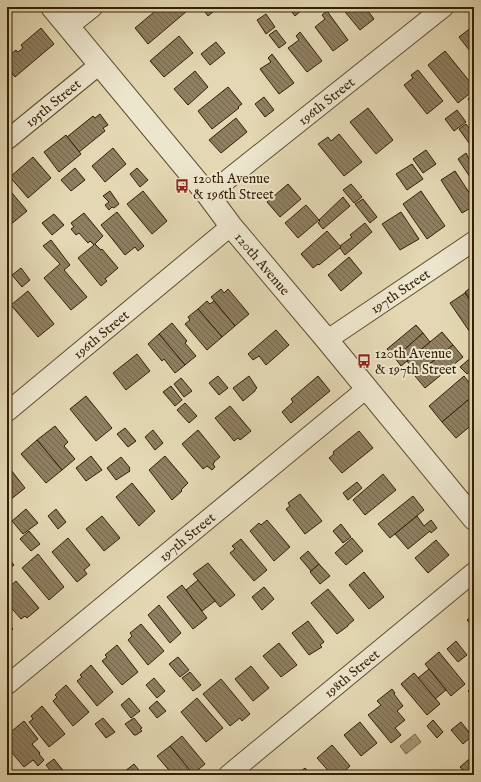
<svg xmlns="http://www.w3.org/2000/svg" width="481" height="782" font-family="'IM FELL English',serif">
<style>
.water{fill:url(#water-ripples);stroke:#7a684b}
.building{fill:url(#building-back-hatch);stroke:#341f07}
.lines{fill:none;stroke-linecap:round;stroke-linejoin:round}
.minor-casing{stroke:#604d32;stroke-width:21}
.tertiary-casing{stroke:#604d32;stroke-width:24}
.minor{stroke:#ede6ce;stroke-width:19}
.tertiary{stroke:#ede6ce;stroke-width:22}
.labels{text-anchor:middle;stroke-width:4;stroke-linejoin:round;paint-order:stroke}
.street-label{font-size:14px;fill:#341f07;stroke:#ede6ce}
.poi-label{font-size:14px;fill:#341f07;stroke:#ede6ce;text-anchor:start}
</style>
<defs>
<pattern id="water-ripples" width="26" height="14" patternUnits="userSpaceOnUse"><rect width="26" height="14" fill="#a89979"/><path d="M2 4q2-2 4 0t4 0M15 11q2-2 4 0t4 0" fill="none" stroke="#8a7c61"/></pattern>
<pattern id="building-back-hatch" width="6" height="6" patternUnits="userSpaceOnUse"><rect width="6" height="6" fill="#8f7f60"/><path d="M-1 5l2 2M0 0l6 6M5-1l2 2" fill="none" stroke="#76674d"/></pattern>
</defs>
<rect width="100%" height="100%" fill="#e3d8b3"/>
<filter id="stains"><feTurbulence type="fractalNoise" baseFrequency=".005" numOctaves="4"/><feColorMatrix values="0 0 0 0 .2 0 0 0 0 .09 0 0 0 0 .02 0 0 0 .5 -.17"/></filter>
<radialGradient id="worn" r=".72"><stop offset=".6" stop-color="#630" stop-opacity="0"/><stop offset="1" stop-color="#630" stop-opacity=".3"/></radialGradient>
<!-- water -->
<polygon class="water" points="415,734 421,742 406,754 400,746"/>
<!-- building -->
<g class="building">
<polygon points="160,7 163,7 164,9 167,7 183,7 187,11 148,44 135,28"/>
<polygon points="201,7 219,7 208,16"/>
<polygon points="288,7 301,7 303,9 295,16"/>
<polygon points="341,7 365,7 374,19 360,30"/>
<polygon points="327,11 348,40 333,51 315,27 325,19 322,15"/>
<polygon points="266,14 275,27 266,34 257,20"/>
<polygon points="472,27 474,30 474,56 459,37"/>
<polygon points="41,28 54,44 15,77 7,68 7,57 16,50 18,52 23,48 21,45"/>
<polygon points="276,30 286,43 279,48 269,35"/>
<polygon points="300,32 322,61 307,72 288,48 299,40 296,36"/>
<polygon points="179,36 193,53 164,77 150,61"/>
<polygon points="216,42 225,53 210,65 201,54"/>
<polygon points="445,51 474,87 474,90 458,103 428,65"/>
<polygon points="272,54 294,83 279,94 260,69 271,62 268,58"/>
<polygon points="418,70 443,101 427,114 404,85 413,78 411,75"/>
<polygon points="195,71 208,87 188,105 174,89"/>
<polygon points="228,87 242,104 238,107 239,108 212,129 198,111"/>
<polygon points="474,96 474,107 468,99"/>
<polygon points="264,97 274,110 265,117 255,104"/>
<polygon points="368,108 393,140 376,154 350,122"/>
<polygon points="457,110 466,122 454,131 445,119"/>
<polygon points="100,114 108,125 103,128 105,131 79,152 67,137 93,116 95,118"/>
<polygon points="236,118 247,132 221,153 209,140"/>
<polygon points="466,124 474,135 474,139 469,143 459,129"/>
<polygon points="339,134 362,162 344,176 318,144 328,137 331,141"/>
<polygon points="66,135 81,154 59,172 44,152"/>
<polygon points="113,148 126,164 105,182 92,166"/>
<polygon points="426,150 436,164 423,173 413,159"/>
<polygon points="466,153 469,159 474,155 474,183 458,159"/>
<polygon points="33,157 51,178 28,198 10,177"/>
<polygon points="412,164 423,179 407,190 396,174"/>
<polygon points="75,168 85,180 71,191 61,180"/>
<polygon points="137,168 148,180 140,187 130,174"/>
<polygon points="455,171 474,200 474,206 462,213 441,180"/>
<polygon points="288,184 301,199 280,217 267,202"/>
<polygon points="351,184 362,197 354,203 343,190"/>
<polygon points="7,187 27,211 10,225 7,222"/>
<polygon points="110,191 119,204 114,208 112,207 109,210 105,205 109,202 103,196"/>
<polygon points="143,191 167,221 152,234 127,204"/>
<polygon points="421,191 445,226 427,239 403,204"/>
<polygon points="343,197 350,206 323,229 318,223 320,221 319,220"/>
<polygon points="363,199 377,217 370,223 355,204"/>
<polygon points="306,205 319,220 298,238 285,223"/>
<polygon points="117,212 144,246 138,251 135,247 125,255 101,225"/>
<polygon points="401,212 419,239 400,250 382,224"/>
<polygon points="84,213 103,236 95,244 101,250 102,249 118,268 105,279 107,281 101,286 78,258 94,245 90,241 88,243 79,233 76,235 71,229 74,227 71,223"/>
<polygon points="54,214 64,225 52,235 42,223"/>
<polygon points="365,223 372,232 345,255 340,248 340,246 352,237 350,235"/>
<polygon points="327,231 341,247 319,265 318,264 313,268 301,254"/>
<polygon points="51,240 70,265 64,270 87,297 71,310 44,278 60,264 43,246"/>
<polygon points="349,257 362,273 341,291 328,275"/>
<polygon points="21,268 30,280 22,287 12,275"/>
<polygon points="474,285 474,306 465,292"/>
<polygon points="221,289 224,293 228,289 249,314 235,326 211,297"/>
<polygon points="28,291 54,324 38,337 11,305"/>
<polygon points="465,293 474,306 474,338 450,303"/>
<polygon points="207,301 210,304 214,301 235,326 222,337 198,309"/>
<polygon points="198,309 222,337 207,350 185,324 190,320 188,317"/>
<polygon points="172,323 187,341 185,343 196,356 185,365 159,334"/>
<polygon points="416,325 423,333 395,358 387,349"/>
<polygon points="276,330 289,345 266,365 259,356 253,360 248,354"/>
<polygon points="442,332 453,345 417,374 407,361"/>
<polygon points="423,333 430,342 401,366 395,358"/>
<polygon points="159,334 185,365 175,373 164,359 162,361 148,344"/>
<polygon points="453,345 463,357 425,388 415,376"/>
<polygon points="137,354 150,371 126,390 113,373"/>
<polygon points="474,355 474,368 467,374 460,367"/>
<polygon points="218,376 228,388 219,395 209,383"/>
<polygon points="249,376 257,388 255,390 255,391 243,401 233,388"/>
<polygon points="318,376 330,391 291,423 282,412 293,402 291,399"/>
<polygon points="464,376 474,389 474,395 442,422 429,406"/>
<polygon points="181,378 192,391 184,397 174,384"/>
<polygon points="171,386 182,400 175,406 163,392"/>
<polygon points="474,395 474,423 456,438 442,422"/>
<polygon points="86,396 112,428 96,441 70,409"/>
<polygon points="185,403 197,416 189,423 177,410"/>
<polygon points="230,406 251,431 240,440 238,438 234,441 215,418"/>
<polygon points="55,426 68,442 64,446 75,459 62,470 37,440"/>
<polygon points="125,428 136,441 128,447 117,434"/>
<polygon points="153,430 163,443 155,450 145,437"/>
<polygon points="198,430 220,457 214,462 214,463 213,464 215,467 212,470 207,466 203,469 182,444"/>
<polygon points="359,431 373,448 342,473 329,458 334,454 333,452"/>
<polygon points="37,440 62,470 46,483 21,454"/>
<polygon points="91,456 102,470 86,481 76,468"/>
<polygon points="165,456 188,483 181,490 182,491 172,500 149,470"/>
<polygon points="121,457 130,468 129,469 130,471 116,480 107,468"/>
<polygon points="8,466 25,488 10,500 7,497"/>
<polygon points="383,474 396,490 365,515 353,500"/>
<polygon points="357,482 362,488 348,500 343,493"/>
<polygon points="132,483 155,511 139,526 116,497"/>
<polygon points="300,494 322,521 305,534 286,509 290,506 288,503"/>
<polygon points="413,496 424,510 390,538 378,524"/>
<polygon points="26,509 38,523 23,534 12,521"/>
<polygon points="56,509 66,522 58,529 48,516"/>
<polygon points="102,516 120,538 104,551 86,529"/>
<polygon points="417,516 424,526 431,520 437,528 431,533 430,531 408,549 395,534"/>
<polygon points="267,520 290,547 274,561 250,531 259,523 261,525"/>
<polygon points="341,524 351,537 343,543 333,531"/>
<polygon points="29,531 40,544 31,551 20,539"/>
<polygon points="68,538 90,565 84,570 87,574 77,582 52,552"/>
<polygon points="352,538 363,551 346,565 335,553"/>
<polygon points="241,539 267,570 254,581 230,553 235,549 232,546"/>
<polygon points="436,540 449,555 428,573 415,558"/>
<polygon points="308,551 319,564 311,571 300,558"/>
<polygon points="38,554 64,587 49,600 22,568"/>
<polygon points="7,556 14,565 7,571"/>
<polygon points="208,563 235,595 220,607 193,574"/>
<polygon points="319,564 330,576 320,584 310,572"/>
<polygon points="364,572 384,597 369,609 349,585"/>
<polygon points="198,580 215,601 202,611 186,590"/>
<polygon points="16,581 39,608 27,618 25,616 21,619 7,603 7,589"/>
<polygon points="182,585 207,618 193,629 167,597"/>
<polygon points="264,587 274,599 262,610 252,597"/>
<polygon points="328,589 354,620 348,625 348,626 337,634 311,603"/>
<polygon points="159,605 181,633 170,643 148,615"/>
<polygon points="474,615 474,628 467,620"/>
<polygon points="308,621 324,642 320,645 322,647 309,655 292,633"/>
<polygon points="7,622 13,629 7,634"/>
<polygon points="141,624 164,651 148,665 128,640 132,636 130,633"/>
<polygon points="456,641 467,655 458,662 447,649"/>
<polygon points="279,643 297,665 281,677 263,656"/>
<polygon points="117,645 138,672 122,685 102,661 107,657 105,655"/>
<polygon points="439,652 465,684 451,696 425,664"/>
<polygon points="178,657 189,670 180,677 169,664"/>
<polygon points="91,665 113,692 97,706 77,681 82,677 80,675"/>
<polygon points="251,666 269,688 253,701 235,679"/>
<polygon points="429,669 446,690 435,699 418,678"/>
<polygon points="190,672 201,685 193,691 182,678"/>
<polygon points="414,673 440,704 427,715 401,684"/>
<polygon points="154,678 165,691 157,698 146,685"/>
<polygon points="221,679 250,714 242,721 240,718 230,726 203,694"/>
<polygon points="66,685 89,712 73,726 53,701 57,697 55,695"/>
<polygon points="474,686 474,698 468,691"/>
<polygon points="392,689 395,693 394,694 403,706 397,711 405,720 395,728 401,735 391,743 368,715 381,705 377,701"/>
<polygon points="129,698 140,711 131,718 121,705"/>
<polygon points="197,698 223,728 206,742 181,712"/>
<polygon points="157,701 166,711 157,718 149,708"/>
<polygon points="42,706 65,734 49,747 29,722 33,719 31,716"/>
<polygon points="103,718 115,732 106,738 95,724"/>
<polygon points="134,718 142,728 140,729 142,731 136,735 134,735 125,724"/>
<polygon points="433,720 443,732 437,738 427,726"/>
<polygon points="24,721 38,739 32,744 40,753 39,754 44,760 38,766 33,760 24,767 7,747 7,735"/>
<polygon points="360,722 377,743 361,756 344,735"/>
<polygon points="461,722 472,736 463,744 451,730"/>
<polygon points="182,736 205,764 193,774 170,746"/>
<polygon points="332,745 350,766 340,775 332,775 317,758"/>
<polygon points="170,746 193,774 192,775 173,775 157,756"/>
<polygon points="474,755 474,775 467,775 460,767"/>
<polygon points="54,759 65,773 62,775 54,775 46,765"/>
<polygon points="7,764 16,774 15,775 7,775"/>
<polygon points="134,764 143,775 120,775"/>
<polygon points="305,768 311,775 296,775"/>
</g>
<g class="lines">
<defs>
<g id="minor">
<polyline points="68,27 93,7"/>
<path id="s1" d="M 7,140 L 99,65"/>
<path id="s2" d="M 208,195 L 444,7"/>
<path id="s3" d="M 327,340 L 474,241"/>
<path id="s4" d="M 7,412 L 231,226"/>
<path id="s5" d="M 7,685 L 366,389"/>
<path id="s6" d="M 228,775 L 474,572"/>
</g>
<g id="tertiary">
<path id="s7" d="M 52,7 L 208,195 L 231,226 L 327,340 L 474,519"/>
</g>
</defs>
<!-- minor casing -->
<use href="#minor" class="minor-casing"/>
<!-- tertiary casing -->
<use href="#tertiary" class="tertiary-casing"/>
<!-- minor -->
<use href="#minor" class="minor"/>
<!-- tertiary -->
<use href="#tertiary" class="tertiary"/>
</g>
<!-- icons -->
<defs>
<symbol id="bus-bare" viewBox="-9 -9 18 18"><path d="M-5-6H5V4H4V6H2V4H-2V6H-4V4H-5ZM-3.5-4V0h7V-4ZM-3.5 1.2v1.5H-2V1.2ZM2 1.2v1.5H3.5V1.2Z" fill="#8f2418" stroke="#ede6ce" stroke-width="2.5" paint-order="stroke"/></symbol>
</defs>
<g fill-rule="evenodd">
<use href="#bus-bare" x="172" y="176" width="20" height="20"/>
<use href="#bus-bare" x="354" y="351" width="20" height="20"/>
</g>
<g class="labels">
<!-- street labels -->
<g class="street-label">
<text dy="5" stroke="none"><textPath href="#s2" startOffset="151">196th Street</textPath></text>
<text dy="5" stroke="none"><textPath href="#s1" startOffset="59">195th Street</textPath></text>
<text dy="5" stroke="none"><textPath href="#s7" startOffset="332">120th Avenue</textPath></text>
<text dy="5" stroke="none"><textPath href="#s3" startOffset="88">197th Street</textPath></text>
<text dy="5" stroke="none"><textPath href="#s4" startOffset="122">196th Street</textPath></text>
<text dy="5" stroke="none"><textPath href="#s5" startOffset="233">197th Street</textPath></text>
<text dy="5" stroke="none"><textPath href="#s6" startOffset="160">198th Street</textPath></text>
</g>
<!-- poi labels -->
<g class="poi-label">
<text x="193" y="183">120th Avenue<tspan x="193" dy="16">&amp; 196th Street</tspan></text>
<text x="375" y="358">120th Avenue<tspan x="375" dy="16">&amp; 197th Street</tspan></text>
</g>
</g>
<!-- margin -->
<rect width="481" height="782" fill="none" stroke="#e3d8b3" stroke-width="24"/>
<rect x="8" y="8" width="465" height="766" fill="none" stroke="#341f07" stroke-width="2"/>
<rect x="12" y="12" width="457" height="758" fill="none" stroke="#341f07"/>
<rect width="100%" height="100%" filter="url(#stains)"/>
<rect width="100%" height="100%" fill="url(#worn)"/>
</svg>
